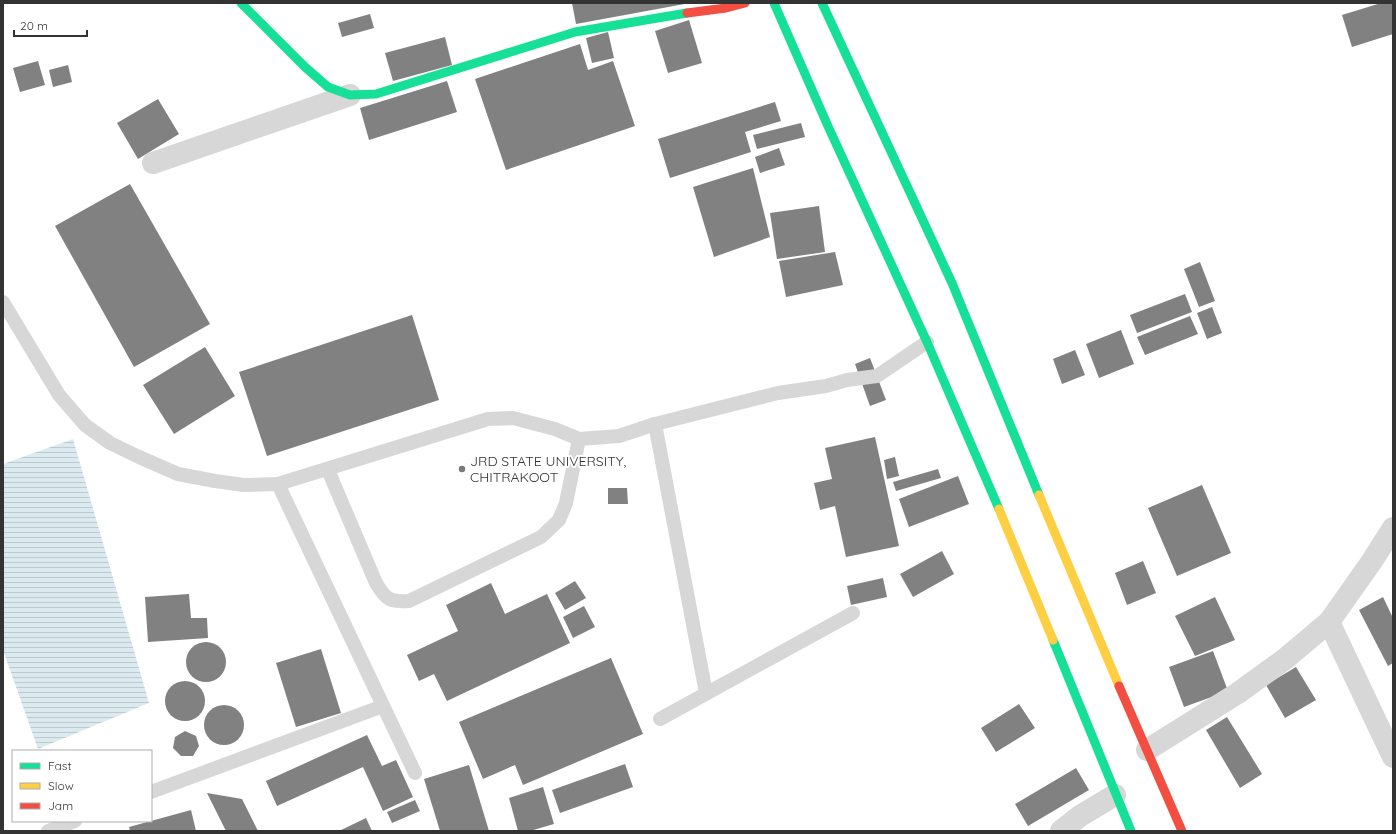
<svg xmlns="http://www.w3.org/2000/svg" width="1396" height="834" font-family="Quicksand,sans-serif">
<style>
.water{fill:url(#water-rules)}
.building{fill:#818181}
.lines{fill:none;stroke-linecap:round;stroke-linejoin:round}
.lane{stroke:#d7d7d7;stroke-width:14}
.street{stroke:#d7d7d7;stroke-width:22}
.fast{stroke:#16e098;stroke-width:9}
.slow{stroke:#ffcf43;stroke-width:9}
.jam{stroke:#f24e42;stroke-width:9}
.poi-dot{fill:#7a7a7a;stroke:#fff;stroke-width:1.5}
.labels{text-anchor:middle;stroke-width:4;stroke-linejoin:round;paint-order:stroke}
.poi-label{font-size:14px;fill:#333;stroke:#fff;text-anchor:start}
</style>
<defs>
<pattern id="water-rules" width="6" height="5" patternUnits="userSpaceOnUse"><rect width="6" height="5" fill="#dbeaee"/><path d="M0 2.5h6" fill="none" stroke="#bcc9cd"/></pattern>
</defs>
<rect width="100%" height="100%" fill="#fff"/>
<!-- water -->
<polygon class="water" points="73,439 149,703 38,749 3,650 3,464"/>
<!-- building -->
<g class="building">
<polygon points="572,3 690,3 576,24"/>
<polygon points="1381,3 1392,3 1393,34 1352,47 1342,15"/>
<polygon points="370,14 374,28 342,37 338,23"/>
<polygon points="689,20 702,63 668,73 655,31"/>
<polygon points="608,32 614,58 592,63 586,38"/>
<polygon points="445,37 452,65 393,81 385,53"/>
<polygon points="580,44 588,70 613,61 635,126 506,170 475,79"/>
<polygon points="38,61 45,85 20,92 13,68"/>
<polygon points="68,65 72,82 53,87 49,70"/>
<polygon points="447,81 457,112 369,140 360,108"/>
<polygon points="158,99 179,134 138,159 117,123"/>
<polygon points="775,102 781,121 745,132 751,152 670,178 658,139"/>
<polygon points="801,123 805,137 757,149 753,135"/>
<polygon points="779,148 785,165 760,173 755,157"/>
<polygon points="753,168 770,237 714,257 693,187"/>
<polygon points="130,184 210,324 134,367 55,226"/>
<polygon points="819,206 825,252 777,259 770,213"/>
<polygon points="835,252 843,285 786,297 779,261"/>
<polygon points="1200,262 1215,301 1199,307 1184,269"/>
<polygon points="1185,294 1192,312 1137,333 1130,315"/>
<polygon points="1212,307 1222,333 1207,339 1197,313"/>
<polygon points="412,315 439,400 267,456 239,372"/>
<polygon points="1190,316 1198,334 1145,355 1137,337"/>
<polygon points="1121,330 1134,364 1099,378 1086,344"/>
<polygon points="205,347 235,396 174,434 143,385"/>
<polygon points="1075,350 1085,375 1062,384 1053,359"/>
<polygon points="870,358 886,400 870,406 855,364"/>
<polygon points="875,437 899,546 846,557 835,506 820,510 814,483 832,479 825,448"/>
<polygon points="895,457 899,476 887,479 884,460"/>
<polygon points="938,469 941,478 896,491 893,482"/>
<polygon points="958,476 969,504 909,527 899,499"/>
<polygon points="1202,485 1231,553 1177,576 1148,508"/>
<polygon points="608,488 627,488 628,504 608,504"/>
<polygon points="942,551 954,574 913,597 900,574"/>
<polygon points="1143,561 1156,593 1127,605 1115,573"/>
<polygon points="883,578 887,597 851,605 847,586"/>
<polygon points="575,581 586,598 565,610 555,593"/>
<polygon points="491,583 505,614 547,594 570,643 447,701 434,674 419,681 407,655 458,631 446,605"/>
<polygon points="189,594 191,618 207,618 208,638 148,642 145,597"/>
<polygon points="1215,597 1235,640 1195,656 1175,616"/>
<polygon points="1383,597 1393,618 1393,663 1388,666 1359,610"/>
<polygon points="584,606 595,627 573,638 563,617"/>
<circle cx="206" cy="662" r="20"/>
<polygon points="321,649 341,713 296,727 276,663"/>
<polygon points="1213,651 1228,691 1184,707 1169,667"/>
<polygon points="611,658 643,734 523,785 515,765 483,779 459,722"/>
<polygon points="1296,667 1316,700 1285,718 1266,685"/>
<circle cx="185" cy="701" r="20"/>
<polygon points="1019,704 1035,728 996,752 981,728"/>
<circle cx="224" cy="725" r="20"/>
<polygon points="1227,717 1262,774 1240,788 1206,730"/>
<polygon points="185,731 196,736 199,746 193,756 181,756 173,748 175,737"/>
<polygon points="367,735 382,766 396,760 413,797 383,811 363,767 277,806 266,781"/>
<polygon points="625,764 633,787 560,813 552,790"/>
<polygon points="469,765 489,831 440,831 424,779"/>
<polygon points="1076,768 1089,790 1028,826 1015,804"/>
<polygon points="543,787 554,824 530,831 518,831 509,798"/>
<polygon points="207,793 242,799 258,831 226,831"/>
<polygon points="415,800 420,811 392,823 387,812"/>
<polygon points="191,810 196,831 130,831 129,827"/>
<polygon points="366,818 372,831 339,831"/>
</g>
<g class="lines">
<!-- lane -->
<g class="lane">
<polyline points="3,302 59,395 85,425 110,443 139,457 178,474 215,481 244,485 278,484 488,419 513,418 555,429 579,439 619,436 655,424 778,393 826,386 847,380 877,376 927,342"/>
<polyline points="655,424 706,693"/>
<path d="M 328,470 L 376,583 C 386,600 390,602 409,601 L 541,537 L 559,520 L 566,503 L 579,439"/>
<polyline points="278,484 415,773"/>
<polyline points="660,719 853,613"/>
<polyline points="151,792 383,706"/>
<polyline points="48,831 75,821"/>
</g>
<!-- street -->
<g class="street">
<polyline points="153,163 350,95"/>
<polyline points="1329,622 1393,757"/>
<polyline points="1147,750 1238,693 1285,659 1329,622 1372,561 1393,528"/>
<polyline points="1061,831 1080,816 1115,795"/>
</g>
<!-- fast -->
<g class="fast">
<polyline points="241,3 305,67 328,87 350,95 376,94 575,32 687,13"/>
<polyline points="774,3 827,124 927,342 999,509"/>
<polyline points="822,3 952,283 1039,495"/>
<polyline points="1053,640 1131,831"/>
</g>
<!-- slow -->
<g class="slow">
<polyline points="1039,495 1119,686"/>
<polyline points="999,509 1053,640"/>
</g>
<!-- jam -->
<g class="jam">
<polyline points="687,13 726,8 745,3"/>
<polyline points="1119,686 1182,831"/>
</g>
</g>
<!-- markers -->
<circle class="poi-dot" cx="462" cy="469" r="4"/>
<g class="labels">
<!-- poi labels -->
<g class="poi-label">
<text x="470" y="466">JRD STATE UNIVERSITY,<tspan x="470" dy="16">CHITRAKOOT</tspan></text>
</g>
</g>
<!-- border -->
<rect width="1396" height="834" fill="none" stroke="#333333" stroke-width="8"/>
<!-- legend -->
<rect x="12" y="750" width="140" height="72" fill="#ffffff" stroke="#adadad"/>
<rect x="20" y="763" width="20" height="6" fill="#16e098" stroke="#adadad"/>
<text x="48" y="770" font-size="12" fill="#333333">Fast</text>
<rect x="20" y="783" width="20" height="6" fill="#ffcf43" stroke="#adadad"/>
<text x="48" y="790" font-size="12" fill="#333333">Slow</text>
<rect x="20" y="803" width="20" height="6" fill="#f24e42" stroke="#adadad"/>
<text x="48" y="810" font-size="12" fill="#333333">Jam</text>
<!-- scale -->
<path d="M14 30v6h73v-6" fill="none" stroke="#333333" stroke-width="2"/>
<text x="20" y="30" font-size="12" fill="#333333" stroke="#ffffff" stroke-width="3" paint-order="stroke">20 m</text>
</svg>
